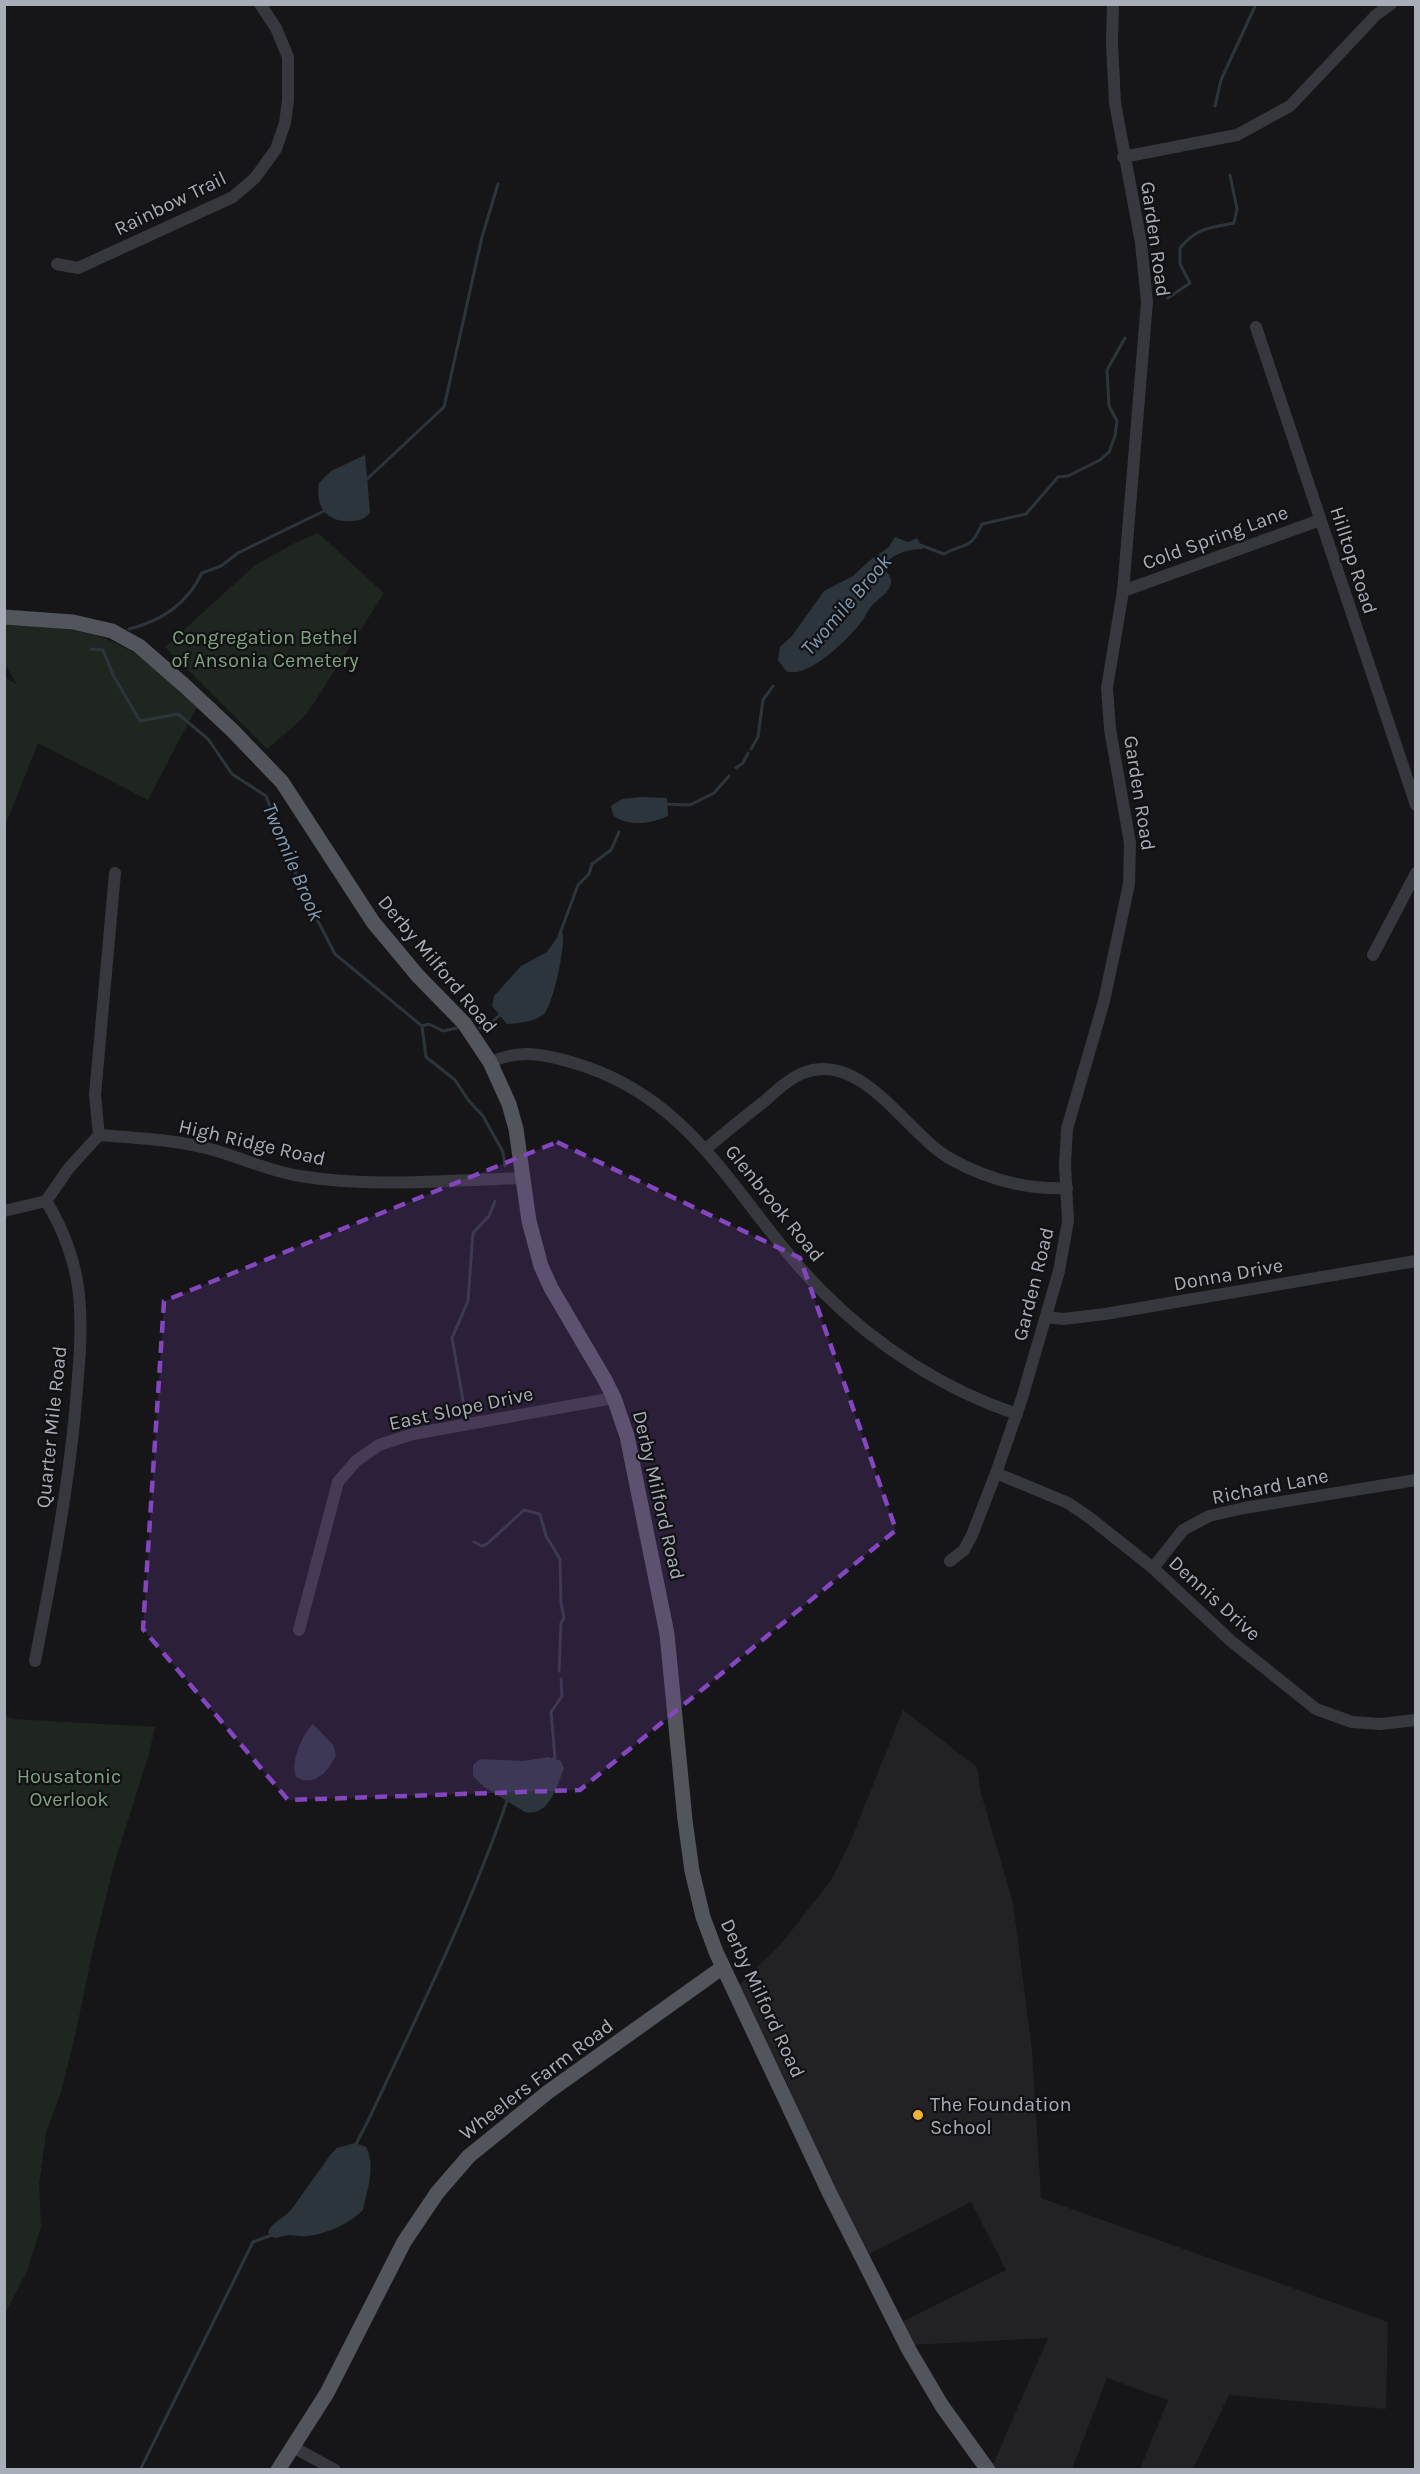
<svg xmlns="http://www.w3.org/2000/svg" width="1420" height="2474" font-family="Karla,sans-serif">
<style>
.built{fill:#222225}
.green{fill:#1e261f}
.water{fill:#2c353c}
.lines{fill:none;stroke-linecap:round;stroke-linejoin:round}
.stream{stroke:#2c353c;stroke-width:3}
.minor{stroke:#37383d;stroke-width:12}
.major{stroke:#53555c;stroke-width:15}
.marked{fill:#8446be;fill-opacity:0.2;stroke:#8446be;stroke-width:4.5;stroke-dasharray:12 8;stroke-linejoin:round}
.poi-dot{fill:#f2b134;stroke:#111113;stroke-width:2}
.labels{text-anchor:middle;stroke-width:4.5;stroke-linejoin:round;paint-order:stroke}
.street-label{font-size:20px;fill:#a8adb8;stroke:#111113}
.park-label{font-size:20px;fill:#7fa381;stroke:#111113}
.poi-label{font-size:20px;fill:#a8adb8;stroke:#111113;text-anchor:start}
.water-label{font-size:21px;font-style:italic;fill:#7f9bb3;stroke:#111113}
</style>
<rect width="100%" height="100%" fill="#161618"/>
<!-- built -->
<polygon class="built" points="903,1710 977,1767 981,1793 1013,1903 1032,2051 1041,2198 1388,2322 1386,2409 1229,2395 1193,2469 1140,2469 1168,2400 1107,2378 1072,2469 991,2469 1048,2338 910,2345 898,2324 1006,2270 971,2202 869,2254 811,2141 790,2090 739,1985 781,1944 832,1879 851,1840"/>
<!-- green -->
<g class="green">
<polygon points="318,533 384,593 314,703 303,718 267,749 165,647 254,566 293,544"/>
<path d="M 5,624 C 32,627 60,627 87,633 C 132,643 165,676 197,706 L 148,800 L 38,743 L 5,826 L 5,678 L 17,684 L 5,664 Z"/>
<polygon points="5,1716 14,1719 155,1727 149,1754 115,1861 92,1954 77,2027 61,2092 46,2133 39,2185 41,2227 27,2271 5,2314"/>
</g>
<!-- water -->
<g class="water">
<path d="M 365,455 L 370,512 C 365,520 358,521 349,521 C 326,522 315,506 319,483 L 331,471 Z"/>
<path d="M 895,537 L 908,542 L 917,538 L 923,549 C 908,549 891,554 881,568 C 886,571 891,575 891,582 C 891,592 877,599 871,607 C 866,613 864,620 858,626 C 846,641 806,680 786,671 L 778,660 L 780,647 L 792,636 L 824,591 L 853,576 L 869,561 L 889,547 Z"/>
<path d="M 641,797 L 667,798 L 668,816 C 652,824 626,827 613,815 L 611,806 L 622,799 Z"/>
<path d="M 562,931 C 567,941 553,1005 544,1014 C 534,1022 520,1023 507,1024 L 492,1006 L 494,996 L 521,966 L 547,952 Z"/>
<path d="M 313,1724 L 333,1745 L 336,1755 C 329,1771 314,1788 296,1777 C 290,1762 302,1735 313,1724 Z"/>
<path d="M 548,1757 L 561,1761 L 564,1768 C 557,1785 550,1817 525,1812 L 484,1787 L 473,1776 L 473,1765 L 480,1759 L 523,1761 Z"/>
<path d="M 355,2143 L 366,2147 C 376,2165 367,2192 363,2210 C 349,2224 327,2234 307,2236 C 301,2237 295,2235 288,2235 C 280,2236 273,2242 268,2232 C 272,2222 284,2218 291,2210 L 331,2154 L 337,2148 Z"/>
</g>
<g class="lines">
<!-- stream -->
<g class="stream">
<polyline points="1215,106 1221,80 1256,4"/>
<path d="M 1168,298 L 1190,283 L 1180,264 L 1180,248 C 1197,228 1208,228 1234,223 L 1237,209 L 1230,175"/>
<polyline points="365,481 444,407 482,237 498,184"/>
<path d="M 920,545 L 944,554 C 965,542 970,551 982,524 L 1026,514 L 1058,477 L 1068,476 L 1100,460 L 1109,452 L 1115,436 L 1117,421 L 1109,406 L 1107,370 L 1125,338"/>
<path d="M 129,629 C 162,621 187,604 202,573 L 221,566 L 238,553 L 326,510"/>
<polyline points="91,649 103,650 113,675 140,721 178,714 208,739 232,774 266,796 303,892 335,954 422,1026"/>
<polyline points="751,749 758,737 763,700 773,686"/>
<polyline points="736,768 743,763 748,753"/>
<polyline points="664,804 690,805 714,793 729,776"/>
<polyline points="559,936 578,885 589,874 592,864 611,850 619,832"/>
<polyline points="422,1026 426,1057 455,1080 469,1101 483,1116 503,1152 505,1166"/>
<polyline points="422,1026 429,1024 443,1031 457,1028"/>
<polyline points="480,1028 491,1023 501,1014"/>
<polyline points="465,1412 452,1338 468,1301 473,1233 489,1216 495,1201"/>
<polyline points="474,1542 482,1546 487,1544 524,1510 540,1514 546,1536 560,1559 561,1603 564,1618 561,1623 559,1671"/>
<polyline points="552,1760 555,1758 551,1712 562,1696 561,1679"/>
<path d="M 355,2146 L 368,2121 C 418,2014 470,1909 508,1798"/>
<polyline points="140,2470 253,2242 272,2235"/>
</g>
<!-- minor -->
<g class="minor">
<polyline points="1123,157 1237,135 1290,106 1376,15 1391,4"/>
<polyline points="57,264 78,268 233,197 255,178 276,149 285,123 288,100 288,57 276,28 260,4"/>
<polyline points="1256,327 1416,805"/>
<polyline points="1123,591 1320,520"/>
<polyline points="1373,955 1416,873"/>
<path d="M 490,1062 C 520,1049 544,1054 574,1063 C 699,1099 739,1209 823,1292 C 876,1346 945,1390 1017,1414"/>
<polyline points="99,1135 95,1095 115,873"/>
<path d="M 706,1149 C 725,1132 746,1116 766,1100 C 777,1090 789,1079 803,1073 C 862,1050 905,1132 949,1158 C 986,1179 1024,1190 1067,1188"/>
<path d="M 4,1211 L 46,1201 L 69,1168 L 99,1135 C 138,1138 180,1140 217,1151 C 244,1159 272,1172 300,1176 C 372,1188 451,1180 524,1178"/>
<polyline points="1046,1317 1063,1319 1105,1314 1416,1261"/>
<polyline points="996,1473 1068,1503 1090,1518 1153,1568 1231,1641 1316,1709 1352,1722 1380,1724 1416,1720"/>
<polyline points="950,1561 964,1550 972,1535 996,1473 1022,1398 1059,1271 1068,1221 1065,1165 1067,1129 1104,1001 1129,884 1130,843 1110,729 1107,688 1123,591 1147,302 1141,243 1115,103 1112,42 1113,4"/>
<polyline points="1153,1568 1183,1530 1209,1516 1244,1508 1416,1480"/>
<polyline points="299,1630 338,1482 356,1461 379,1445 413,1434 614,1398"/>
<path d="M 35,1661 C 51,1579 67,1496 75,1413 C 78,1374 83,1335 79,1295 C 76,1263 63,1228 46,1201"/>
<polyline points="293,2447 335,2470"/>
</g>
<!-- major -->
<g class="major">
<polyline points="4,617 73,622 112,631 139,646 185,686 232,730 282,782 373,922 418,976 464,1023 490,1062 509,1104 516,1129 529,1221 541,1266 551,1288 605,1380 614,1398 627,1436 667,1634 685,1820 692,1871 703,1917 716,1952 829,2192 909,2350 942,2406 988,2470"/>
<polyline points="278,2470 327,2393 404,2242 437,2193 469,2156 548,2092 723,1967"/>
</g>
</g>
<!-- marked area -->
<path class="marked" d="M 557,1142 L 800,1258 L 896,1530 L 580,1790 L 288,1800 L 143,1629 L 164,1301 Z"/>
<!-- markers -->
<circle class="poi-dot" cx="918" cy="2115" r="6"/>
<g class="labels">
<!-- street labels -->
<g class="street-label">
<text transform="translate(170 203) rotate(-26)" y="7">Rainbow Trail</text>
<text transform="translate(1156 239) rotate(82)" y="7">Garden Road</text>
<text transform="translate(1215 537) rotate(-20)" y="7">Cold Spring Lane</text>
<text transform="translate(1354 560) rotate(72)" y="7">Hilltop Road</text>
<text transform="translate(1140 793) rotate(81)" y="7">Garden Road</text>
<text transform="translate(438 964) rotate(50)" y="7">Derby Milford Road</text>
<text transform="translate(252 1142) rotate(13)" y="7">High Ridge Road</text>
<text transform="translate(775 1203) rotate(51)" y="7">Glenbrook Road</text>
<text transform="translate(1228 1274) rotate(-10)" y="7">Donna Drive</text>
<text transform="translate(1033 1284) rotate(-76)" y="7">Garden Road</text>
<text transform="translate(461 1408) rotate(-12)" y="7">East Slope Drive</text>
<text transform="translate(51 1427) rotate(-84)" y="7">Quarter Mile Road</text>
<text transform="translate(1270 1486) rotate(-11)" y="7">Richard Lane</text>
<text transform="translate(659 1495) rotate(77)" y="7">Derby Milford Road</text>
<text transform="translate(1215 1598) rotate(42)" y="7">Dennis Drive</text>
<text transform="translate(763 1998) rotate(65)" y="7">Derby Milford Road</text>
<text transform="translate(536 2079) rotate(-37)" y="7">Wheelers Farm Road</text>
</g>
<!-- park labels -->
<g class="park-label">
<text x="265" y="644">Congregation Bethel<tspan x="265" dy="23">of Ansonia Cemetery</tspan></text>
<text x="69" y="1783">Housatonic<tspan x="69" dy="23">Overlook</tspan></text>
</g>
<!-- poi labels -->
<g class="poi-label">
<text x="930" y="2111">The Foundation<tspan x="930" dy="23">School</tspan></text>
</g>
<!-- water labels -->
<g class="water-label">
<text transform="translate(846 605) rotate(-49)" y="7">Twomile Brook</text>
<text transform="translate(293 862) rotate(67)" y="7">Twomile Brook</text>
</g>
</g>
<!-- border -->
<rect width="1420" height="2474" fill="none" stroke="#a8adb8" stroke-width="12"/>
</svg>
